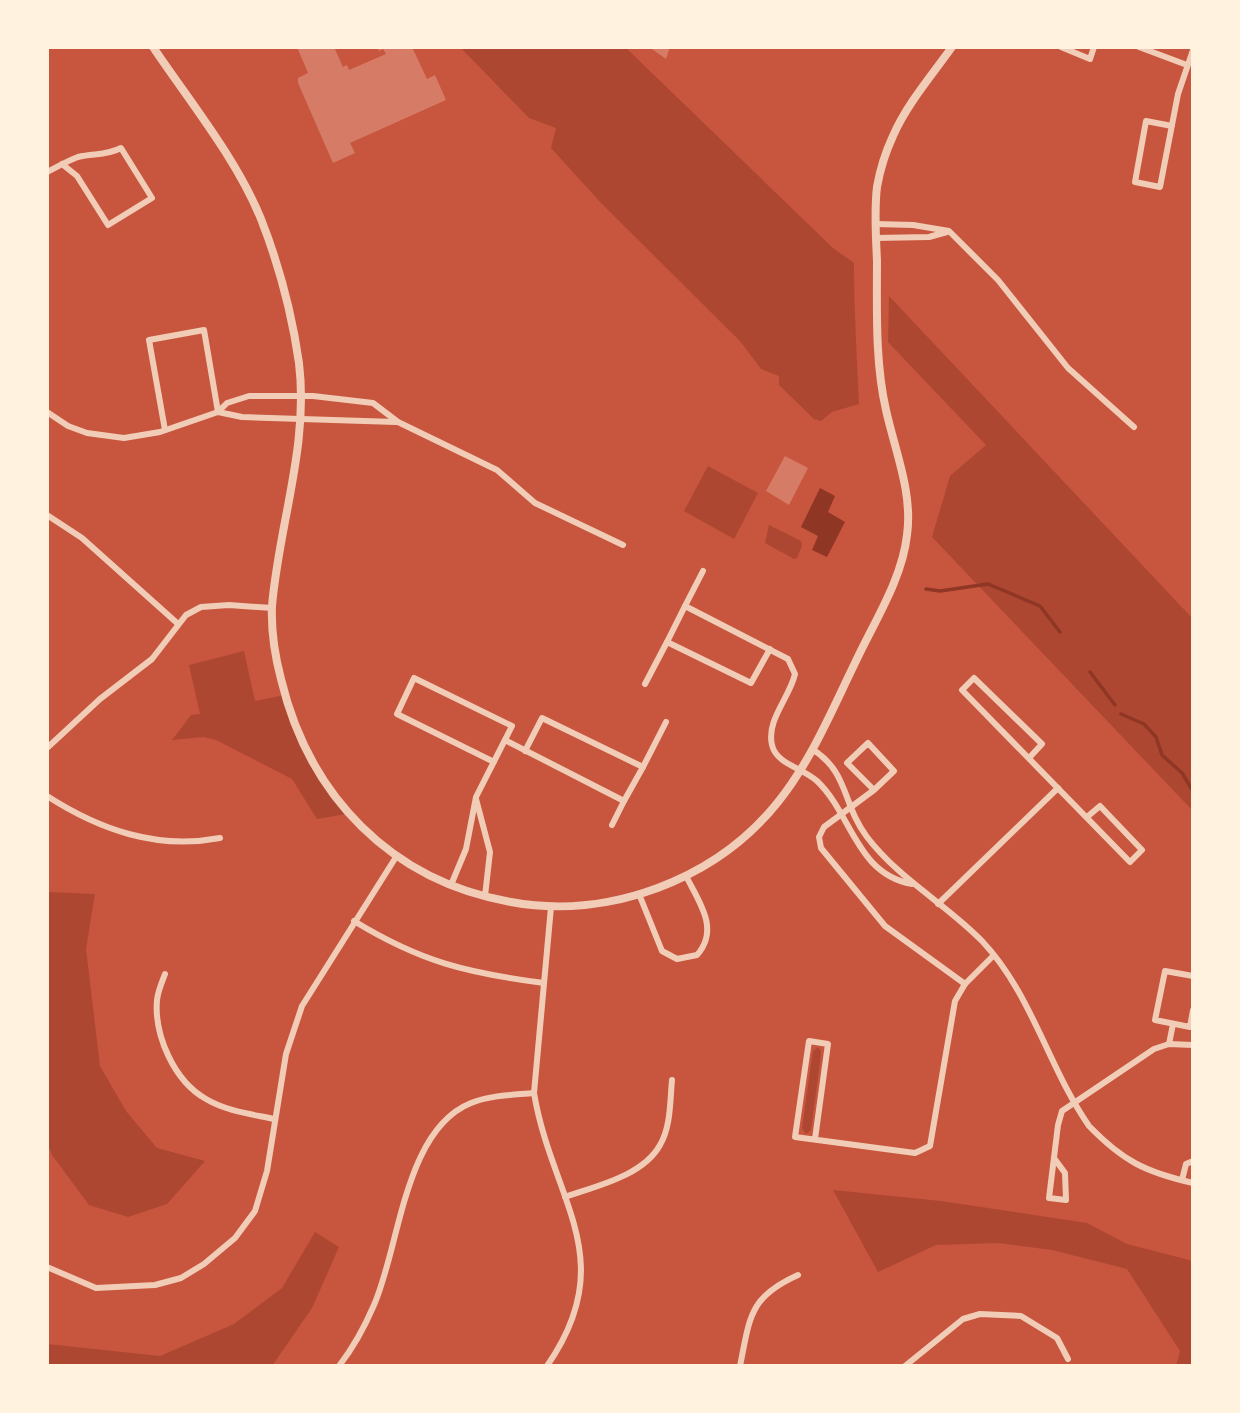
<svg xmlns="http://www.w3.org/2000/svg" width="1240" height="1413" font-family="'Source Sans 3',sans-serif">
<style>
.green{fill:#ae4732}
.water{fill:#8f3625}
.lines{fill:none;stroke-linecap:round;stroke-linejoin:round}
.stream{stroke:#8f3625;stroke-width:3.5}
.building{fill:#d67c66}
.minor{stroke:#f1ccb7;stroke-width:6}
.tertiary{stroke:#f1ccb7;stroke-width:8}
</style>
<rect width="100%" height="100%" fill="#c8553d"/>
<!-- green -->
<g class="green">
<path d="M 460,47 L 625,47 L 833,248 L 854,263 C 854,310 857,358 859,404 L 832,412 L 821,421 L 814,419 L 779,385 L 779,376 L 761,369 L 740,341 L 602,204 L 551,148 L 556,128 L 529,118 Z"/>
<polygon points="889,296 1193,619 1193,811 932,537 950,476 986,445 888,342"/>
<polygon points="708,466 758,493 734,539 684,511"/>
<polygon points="769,525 801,541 802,546 797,558 794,559 765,543"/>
<polygon points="244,651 255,701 285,695 293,725 346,814 317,819 292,779 216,740 204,737 172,740 191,715 200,714 189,665"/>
<polygon points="47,892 95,894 86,949 100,1066 126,1111 157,1148 205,1161 167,1204 128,1217 89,1205 52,1155 47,1142"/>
<polygon points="818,1047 821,1051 820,1062 811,1130 806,1134 802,1128 813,1051"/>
<polygon points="833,1190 941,1201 1087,1223 1127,1244 1193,1261 1193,1366 1176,1366 1180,1351 1127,1269 1052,1250 998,1243 936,1245 878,1272"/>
<polygon points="315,1232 339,1247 312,1308 272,1366 47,1366 47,1344 160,1356 234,1324 282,1288"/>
</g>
<!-- water -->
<polygon class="water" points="820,488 835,496 828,512 845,522 827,557 812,550 818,536 801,527"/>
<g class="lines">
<!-- stream -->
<g class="stream">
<polyline points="926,589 940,591 988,584 1040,606 1060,632"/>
<polyline points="1090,672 1115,705"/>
<polyline points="1121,714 1144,724 1156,737 1162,755 1182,773 1193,791"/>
</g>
</g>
<!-- building -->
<g class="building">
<polygon points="297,47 334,47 343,67 347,65 349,70 386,54 383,49 379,51 377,47 412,47 427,79 435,75 446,100 350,143 355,153 333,163 298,83 298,78 308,73"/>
<polygon points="649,47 670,47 666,59"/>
<polygon points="785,456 808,468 789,505 766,491"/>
</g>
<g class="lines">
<!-- minor -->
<g class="minor">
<polyline points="1061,47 1090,59 1094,47"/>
<polyline points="1139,47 1187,65"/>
<polyline points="1172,126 1146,121 1135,182 1160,187 1178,94 1193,50"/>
<path d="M 47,172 C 57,167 67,161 78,157 C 93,153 106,156 121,148 L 152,198 L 108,225 L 77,176 L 62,164"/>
<polyline points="876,224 913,225 949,231 998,280 1068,368 1134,427"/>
<polyline points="876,238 929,237 947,232"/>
<polyline points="47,412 68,426 87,433 124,438 160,432 218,412 227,403 249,396 313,396 373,403 398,422 497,470 535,503 623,545"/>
<polyline points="218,412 242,417 396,422"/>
<polyline points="165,430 149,340 204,330 218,412"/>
<polyline points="47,515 82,538 177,623"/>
<polyline points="685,606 703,571"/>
<path d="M 770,649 L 751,683 L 667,642 L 685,606 L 788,659 L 795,674 C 790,697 766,720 772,745 C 776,764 803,768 817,781 C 852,814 856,874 912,884"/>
<polyline points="645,684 667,642"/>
<polyline points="505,740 624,801 643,767 542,718 525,751"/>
<polyline points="47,748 100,699 152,659 186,615 201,607 229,605 272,608"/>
<path d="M 812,749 C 849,772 842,804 867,837 C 899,879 946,904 982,941 C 1032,994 1048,1067 1089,1126 C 1123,1161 1145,1172 1193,1183"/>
<polyline points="1029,758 1042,744 974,678 962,690 1130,862 1142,850 1100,806 1087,817"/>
<polyline points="643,767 666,722"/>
<polyline points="874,790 894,771 868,743 847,763 874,790 824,827 819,837 821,848 885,926 965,984"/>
<path d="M 47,796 C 100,830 157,850 220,838"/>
<polyline points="476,799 490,852 485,896"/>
<polyline points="612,825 624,801"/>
<polyline points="451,885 466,849 476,797 512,726 414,678 397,714 494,762"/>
<path d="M 639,894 L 662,951 L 677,959 L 697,955 C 720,929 699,902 686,876"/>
<polyline points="938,904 1058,788"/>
<path d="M 354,921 C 421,962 467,973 544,983"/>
<path d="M 165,974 C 162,982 158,991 157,1000 C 154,1035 174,1081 206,1099 C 226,1111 251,1114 274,1119"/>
<polyline points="1193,976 1165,971 1155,1020 1190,1027 1193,1010"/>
<polyline points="1169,1044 1173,1024"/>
<polyline points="815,1139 828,1044 809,1041 795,1137 915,1153 930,1146 955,1001 965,984 993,956"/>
<polyline points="1054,1158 1065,1173 1066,1200 1049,1198 1058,1125 1062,1111 1154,1049 1169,1044 1193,1045"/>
<polyline points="1182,1180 1186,1164 1193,1161"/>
<path d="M 565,1197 C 596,1186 643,1176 660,1145 C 671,1127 670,1100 672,1080"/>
<polyline points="47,1267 96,1288 155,1285 181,1278 204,1264 235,1238 255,1211 267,1171 286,1054 302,1006 396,857"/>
<path d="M 339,1366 C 353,1348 365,1326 374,1305 C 400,1246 404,1130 471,1103 C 491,1095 513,1095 534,1093"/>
<path d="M 547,1366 C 622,1258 552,1201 534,1093 L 551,907"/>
<path d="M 740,1366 C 750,1317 749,1297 798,1275"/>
<polyline points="905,1366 963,1319 980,1314 1021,1316 1057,1338 1068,1359"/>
</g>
<!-- tertiary -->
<path class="tertiary" d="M 153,47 C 190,102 236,158 261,219 C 279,265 292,314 299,363 C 309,446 279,524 272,606 C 271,630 275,656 281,679 C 309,796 391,881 511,902 C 608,920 716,880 778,802 C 811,761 832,710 855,663 C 874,622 902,580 907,535 C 913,493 895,451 886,410 C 875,362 877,310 877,261 C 876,237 874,211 877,187 C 880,170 886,151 893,136 C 907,104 932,75 952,47"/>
</g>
<!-- border -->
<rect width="1240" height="1413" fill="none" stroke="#fff3e0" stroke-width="98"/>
</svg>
